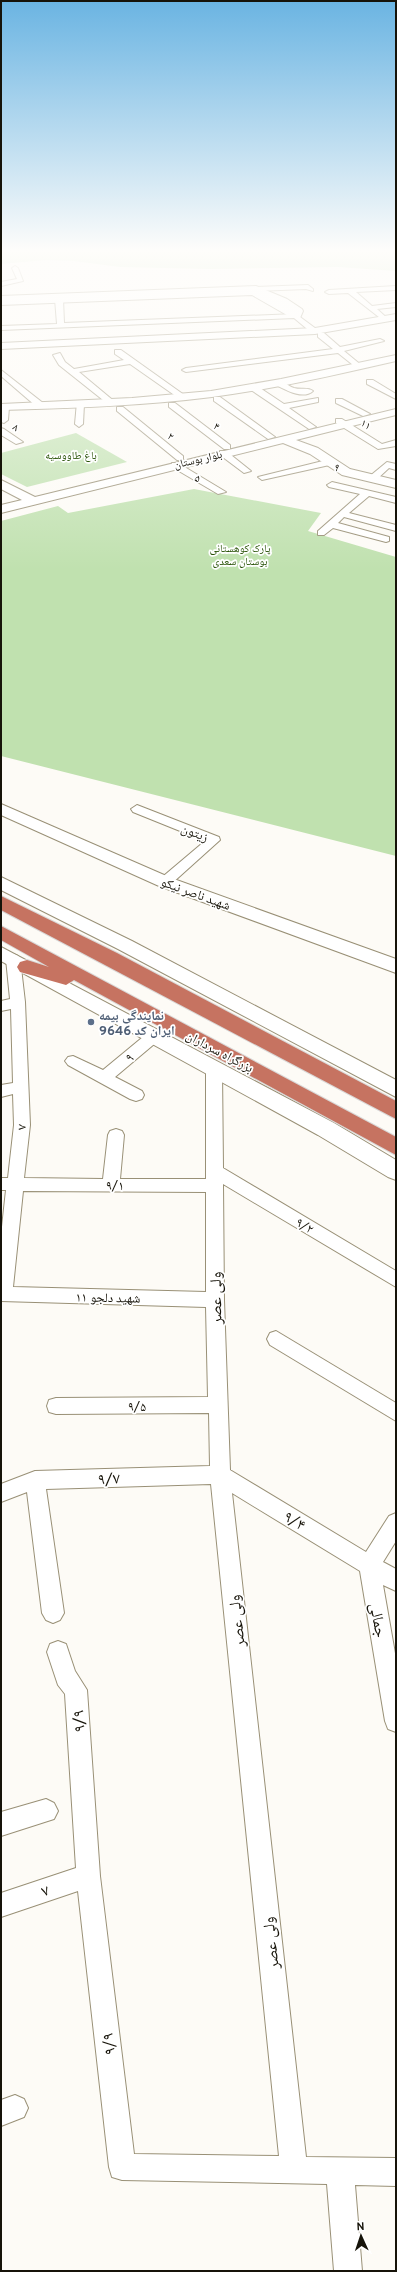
<svg xmlns="http://www.w3.org/2000/svg" width="397" height="2272" font-family="Overpass,'Noto Naskh Arabic',sans-serif">
<style>
.green{fill:#c0e1af}
.lines{fill:none;stroke-linecap:round;stroke-linejoin:round}
.street-casing{stroke:#999076;stroke-width:2}
.secondary-casing{stroke:#999076;stroke-width:2}
.highway-casing{stroke:#dad9d8;stroke-width:2}
.street{fill:#fff;fill-rule:evenodd}
.secondary{fill:#fff;fill-rule:evenodd}
.highway{fill:#c67361;fill-rule:evenodd}
.service-dot{fill:#5c6f8a;stroke:#fff;stroke-width:1.5}
.labels{text-anchor:middle;stroke-width:3.5;stroke-linejoin:round;paint-order:stroke}
.far-street-label{font-size:11px;fill:#161309;stroke:#fff}
.far-park-label{font-size:11px;fill:#275105;stroke:#fff}
.street-label{font-size:13px;fill:#161309;stroke:#fff}
.service-label{font-size:13px;font-weight:bold;fill:#4e5e75;stroke:#fff;text-anchor:start}
.near-street-label{font-size:16px;fill:#161309;stroke:#fff}
</style>
<rect width="100%" height="100%" fill="#fdfbf6"/>
<!-- green -->
<g class="green">
<polygon points="1,252 396,252 396,271 338,267 211,269 120,267 74,261 46,260 1,264"/>
<polygon points="76,433 127,462 27,487 1,474 1,453"/>
<polygon points="194,489 321,513 308,531 396,557 396,856 1,756 1,521 58,506 68,513"/>
</g>
<g class="lines">
<defs>
<g id="street">
<polygon points="15,266 18,268 23,281 1,286 1,282 17,279 12,268"/>
<polygon points="308,285 313,289 313,291 306,289 256,291 253,289 256,287"/>
<polygon points="396,286 396,290 356,292 372,306 396,303 396,307 377,309 388,319 384,321 348,293 329,294 325,292 329,290"/>
<polygon points="59,297 63,299 64,323 296,314 319,331 312,333 294,318 1,330 1,326 57,324 55,299"/>
<polygon points="318,333 324,333 340,347 380,339 384,341 344,351 361,365 362,367 358,369 338,353 186,372 182,370 186,368 333,349 318,337"/>
<polygon points="115,350 121,350 187,397 180,399 130,364 79,372 115,402 108,404 59,365 53,355 60,353 65,362 74,369 124,360 115,354"/>
<polygon points="1,370 43,403 43,407 37,407 1,376"/>
<polygon points="367,380 373,380 396,394 396,399 367,384"/>
<path d="M 276,381 C 283,380 288,386 294,388 C 301,390 308,387 313,391 C 303,400 286,390 276,385 Z"/>
<polygon points="251,386 257,386 284,404 318,398 318,402 289,408 316,427 309,429 251,390"/>
<polygon points="214,397 220,397 275,437 268,439 214,401"/>
<polygon points="336,399 342,399 370,414 363,416 336,403"/>
<polygon points="77,402 84,404 83,424 79,427 75,424"/>
<polygon points="169,403 175,403 230,445 230,449 224,449 169,407"/>
<polygon points="2,405 9,407 8,420 4,423 1,422"/>
<polygon points="117,407 123,407 183,456 183,460 177,460 117,411"/>
<polygon points="336,419 342,419 382,444 396,440 396,446 378,449 336,423"/>
<polygon points="1,428 4,429 23,442 16,444 1,435"/>
<polygon points="220,451 226,451 251,471 244,473 220,455"/>
<polygon points="331,459 335,462 334,464 262,480 258,477"/>
<polygon points="387,462 396,464 396,470 389,468 376,480 370,480 370,476"/>
<polygon points="172,463 178,463 226,492 218,494 172,467"/>
<polygon points="332,482 396,497 396,503 369,496 349,513 396,525 396,531 344,517 338,523 389,537 389,541 386,542 333,528 324,535 318,535 318,531 360,494 329,487 327,485"/>
<polygon points="137,805 219,837 220,840 170,885 160,885 158,882 160,879 205,841 133,812 131,809"/>
<path d="M 13,954 L 18,956 L 20,959 L 25,1002 L 30,1125 L 24,1178 L 103,1179 L 108,1135 L 110,1131 L 116,1129 L 122,1131 L 124,1135 L 120,1179 L 206,1179 L 206,1070 L 209,1066 L 214,1064 L 219,1066 L 222,1070 L 223,1168 L 396,1271 L 396,1287 L 223,1184 L 224,1300 L 230,1470 L 366,1552 L 389,1516 L 396,1513 L 396,1541 L 383,1562 L 396,1569 L 396,1591 L 383,1585 L 396,1659 L 396,1732 L 388,1729 L 385,1721 L 360,1571 L 232,1493 L 306,2157 L 396,2158 L 396,2186 L 355,2185 L 362,2271 L 334,2271 L 327,2184 L 122,2180 L 112,2177 L 109,2167 L 78,1891 L 1,1917 L 1,1893 L 76,1868 L 65,1694 L 58,1685 L 47,1652 L 50,1644 L 58,1641 L 66,1644 L 75,1671 L 87,1690 L 100,1876 L 134,2154 L 279,2156 L 211,1484 L 46,1489 L 64,1613 L 60,1620 L 53,1623 L 46,1620 L 42,1613 L 27,1492 L 1,1502 L 1,1484 L 35,1471 L 210,1466 L 209,1413 L 56,1414 L 49,1412 L 47,1406 L 49,1400 L 56,1398 L 208,1397 L 206,1307 L 1,1301 L 1,1236 L 6,1190 L 1,1190 L 1,1178 L 8,1178 L 14,1125 L 13,1094 L 1,1097 L 1,1085 L 13,1083 L 11,1009 L 1,1011 L 1,1001 L 10,999 L 6,959 L 8,956 ZM 23,1191 L 206,1192 L 206,1292 L 13,1287 Z"/>
<polygon points="154,1031 159,1032 161,1036 159,1040 115,1077 142,1091 144,1095 142,1099 136,1101 130,1099 68,1065 65,1061 68,1057 73,1056 103,1070 149,1032"/>
<polygon points="276,1331 396,1403 396,1421 270,1345 267,1339 270,1333"/>
<polygon points="46,1799 54,1803 58,1811 54,1819 1,1836 1,1812"/>
<polygon points="15,2095 24,2099 28,2108 24,2117 1,2126 1,2100"/>
</g>
<g id="secondary">
<polygon points="256,286 287,299 302,309 303,311 300,318 292,318 252,295 1,305 1,296"/>
<polygon points="396,314 396,320 315,334 1,349 1,343 315,328"/>
<path d="M 396,355 L 396,361 C 335,375 274,389 212,397 C 142,406 71,408 1,410 L 1,404 L 132,398 L 211,391 L 281,379 Z"/>
<polygon points="396,409 396,415 296,440 318,448 350,469 396,480 396,488 342,475 310,454 283,443 1,513 1,505 22,500 1,489 1,480 35,497"/>
<polygon points="1,804 171,878 396,959 396,973 159,886 1,815"/>
<polygon points="1,877 132,941 396,1080 396,1097 118,949 1,890"/>
<polygon points="1,947 334,1123 396,1160 396,1180 388,1177 318,1135 1,961"/>
</g>
<g id="highway">
<polygon points="1,896 117,953 396,1101 396,1119 1,910"/>
<polygon points="1,926 396,1137 396,1155 74,980 66,985 20,972 17,967 20,962 27,960 49,967 1,940"/>
</g>
</defs>
<!-- street casing -->
<use href="#street" class="street-casing"/>
<!-- secondary casing -->
<use href="#secondary" class="secondary-casing"/>
<!-- highway casing -->
<use href="#highway" class="highway-casing"/>
<!-- street -->
<use href="#street" class="street"/>
<!-- secondary -->
<use href="#secondary" class="secondary"/>
<!-- highway -->
<use href="#highway" class="highway"/>
</g>
<!-- sky -->
<linearGradient id="sky" x2="0" y2="1"><stop stop-color="#6ab4e2"/><stop offset="0.44" stop-color="#fefdfb"/><stop offset="1" stop-color="#fefdfb" stop-opacity="0"/></linearGradient>
<rect width="397" height="570" fill="url(#sky)"/>
<!-- markers -->
<circle class="service-dot" cx="91" cy="1022" r="4"/>
<g class="labels">
<!-- far-street labels -->
<g class="far-street-label">
<text transform="translate(366 424) rotate(32)" y="4">۱۱</text>
<text transform="translate(217 426) rotate(37)" y="4">۴</text>
<text transform="translate(16 427) rotate(33)" y="4">۸</text>
<text transform="translate(171 436) rotate(39)" y="4">۲</text>
<text transform="translate(198 459) rotate(-13)" y="4">بلوار بوستان</text>
<text transform="translate(337 467) rotate(34)" y="4">۹</text>
<text transform="translate(198 478) rotate(30)" y="4">۵</text>
</g>
<!-- far-park labels -->
<g class="far-park-label">
<text x="71" y="459">باغ طاووسیه</text>
<text x="240" y="552">پارک کوهستانی<tspan x="240" dy="13">بوستان سعدی</tspan></text>
</g>
<!-- street labels -->
<g class="street-label">
<text transform="translate(195 832) rotate(22)" y="5">زیتون</text>
<text transform="translate(196 893) rotate(20)" y="5">شهید ناصر نیکو</text>
<text transform="translate(220 1051) rotate(28)" y="5">بزرگراه سرداران</text>
<text transform="translate(129 1057) rotate(-40)" y="5">۹</text>
<text transform="translate(21 1127) rotate(-87)" y="5">۷</text>
<text x="115" y="1190">۹/۱</text>
<text transform="translate(305 1225) rotate(31)" y="5">۹/۲</text>
<text transform="translate(108 1297) rotate(1)" y="5">شهید دلجو ۱۱</text>
<text x="137" y="1411">۹/۵</text>
</g>
<!-- service labels -->
<g class="service-label">
<text x="99" y="1020">نمایندگی بیمه<tspan x="99" dy="15">ایران کد 9646</tspan></text>
</g>
<!-- near-street labels -->
<g class="near-street-label">
<text transform="translate(215 1298) rotate(-91)" y="6">ولی عصر</text>
<text transform="translate(109 1478) rotate(-2)" y="6">۹/۷</text>
<text transform="translate(295 1520) rotate(31)" y="6">۹/۴</text>
<text transform="translate(379 1620) rotate(80)" y="6">جمالی</text>
<text transform="translate(236 1621) rotate(-96)" y="6">ولی عصر</text>
<text transform="translate(78 1721) rotate(-94)" y="6">۹/۹</text>
<text transform="translate(45 1890) rotate(-19)" y="6">۷</text>
<text transform="translate(270 1943) rotate(-96)" y="6">ولی عصر</text>
<text transform="translate(108 2044) rotate(-97)" y="6">۹/۹</text>
</g>
</g>
<!-- border -->
<rect width="397" height="2272" fill="none" stroke="#161309" stroke-width="4"/>
<!-- north arrow -->
<g transform="translate(361 2236) rotate(357)" stroke="#ffffff" stroke-width="3" paint-order="stroke">
<path d="M0-3L7 15L0 10L-7 15Z" fill="#161309"/>
<text y="-6" font-size="11" font-weight="bold" text-anchor="middle" fill="#161309">N</text>
</g>
</svg>
